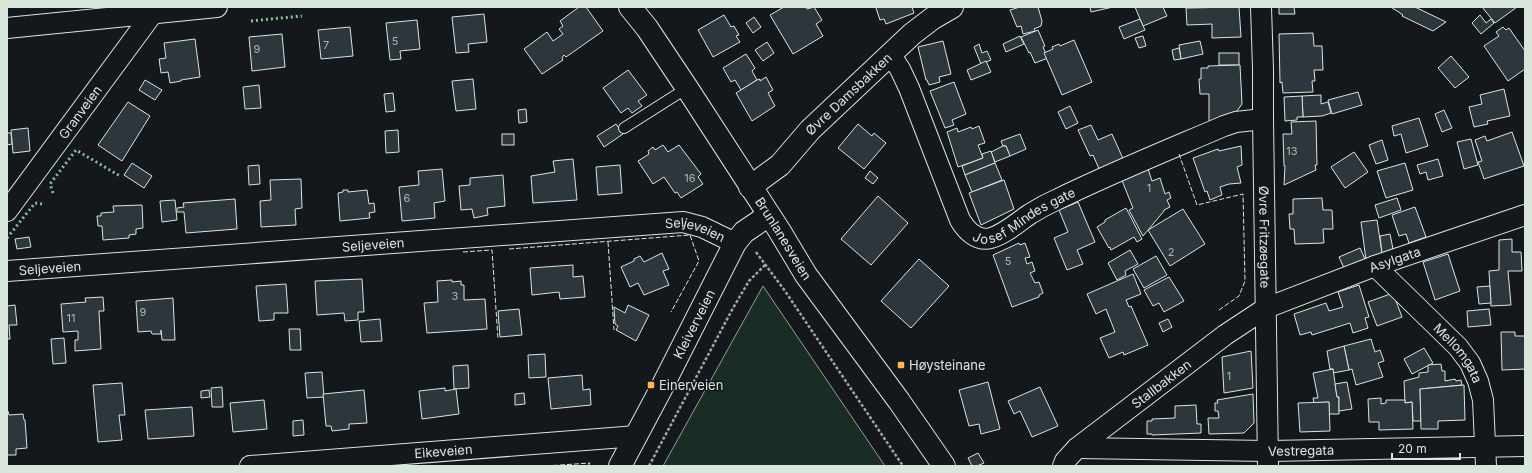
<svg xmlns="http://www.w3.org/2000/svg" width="1532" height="473" font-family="Inter,sans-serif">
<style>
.green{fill:#1a2d24;stroke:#939e99}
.building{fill:#2c363c;stroke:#d8e6dc}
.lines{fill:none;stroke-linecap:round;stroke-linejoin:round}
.lane-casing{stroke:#d8e6dc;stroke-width:12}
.street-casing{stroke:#d8e6dc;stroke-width:22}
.secondary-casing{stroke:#d8e6dc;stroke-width:24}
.primary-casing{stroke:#d8e6dc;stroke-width:24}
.path{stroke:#9da8a2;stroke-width:2.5;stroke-dasharray:3 2;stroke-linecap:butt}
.lane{stroke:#14181c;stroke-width:10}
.street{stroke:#14181c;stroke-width:20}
.secondary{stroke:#14181c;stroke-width:22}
.primary{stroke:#14181c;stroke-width:22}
.hedge{stroke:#8ac095;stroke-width:3;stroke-dasharray:2 3;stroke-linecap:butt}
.fence{stroke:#d8e6dc;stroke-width:1;stroke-dasharray:5 2;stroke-linecap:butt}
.poi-dot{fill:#ffb74d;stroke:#14181c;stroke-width:1.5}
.labels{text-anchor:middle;stroke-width:3;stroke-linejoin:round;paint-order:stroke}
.number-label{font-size:11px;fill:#adbab4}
.street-label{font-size:13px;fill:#d8e6dc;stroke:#14181c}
.poi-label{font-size:13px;fill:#d8e6dc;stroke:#14181c;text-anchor:start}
</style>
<rect width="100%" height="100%" fill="#14181c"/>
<!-- green -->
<polygon class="green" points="763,286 885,466 663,466"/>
<!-- building -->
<g class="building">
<polygon points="579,7 586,7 603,31 566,57 564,55 562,58 563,60 542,74 524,49 547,32 553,41 563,34 559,29 563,26 560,21"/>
<polygon points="784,7 806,7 807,9 814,7 822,20 816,24 823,36 793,54 770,15"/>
<polygon points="878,7 912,7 914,13 886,24 884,19 880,20 876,8"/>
<polygon points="1020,7 1038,7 1042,21 1041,26 1034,29 1035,31 1023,34 1021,26 1017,27 1010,10"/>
<polygon points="1090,7 1113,7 1091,12"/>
<polygon points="1135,7 1163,7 1167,16 1143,26"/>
<polygon points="1239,7 1241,37 1212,38 1212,24 1187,25 1186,8"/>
<polygon points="1279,7 1294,7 1295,14 1279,14"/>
<polygon points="1391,7 1415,7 1446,22 1433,31 1402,16 1403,15"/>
<polygon points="1482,7 1517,7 1495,23"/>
<polygon points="484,14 487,42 468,44 469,52 456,53 452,17"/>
<polygon points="724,15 731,27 734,26 739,35 736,36 740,42 713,57 698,30"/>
<polygon points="1480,15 1486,23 1491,19 1494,23 1481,34 1472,23"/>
<polygon points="754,17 761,27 753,33 746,23"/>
<polygon points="1140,19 1145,30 1124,39 1119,27"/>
<polygon points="417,20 420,49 400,51 401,59 390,60 386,23"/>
<polygon points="350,27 353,56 321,59 318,30"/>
<polygon points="1503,27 1506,30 1509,28 1525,51 1525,69 1508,81 1484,46 1499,36 1496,32"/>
<polygon points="1038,30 1045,46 1043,47 1048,58 1035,63 1030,52 1029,53 1021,37"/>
<polygon points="1313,33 1314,46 1322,46 1323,70 1314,70 1315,81 1312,81 1313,92 1283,93 1282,82 1280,83 1279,34"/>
<polygon points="282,34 285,67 252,71 249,37"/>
<polygon points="1020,36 1024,44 1006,52 1003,44"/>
<polygon points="1143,36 1146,46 1139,48 1135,38"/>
<polygon points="195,39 200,77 181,80 181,81 170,83 168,72 161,73 159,59 166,58 164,43"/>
<polygon points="1074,40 1092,82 1062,95 1044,53 1053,49 1052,47 1059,44 1060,46"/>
<polygon points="943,41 951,74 939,77 940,82 929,85 927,80 926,80 918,47"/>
<polygon points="1200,41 1203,54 1181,59 1179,45"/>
<polygon points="767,42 774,53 763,61 755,50"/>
<polygon points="979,44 982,53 987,51 991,60 981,64 974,47"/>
<polygon points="1179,48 1181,59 1174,60 1172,50"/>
<rect x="1219" y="53" width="20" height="12"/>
<polygon points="746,54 755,68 752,71 757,80 741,90 735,80 731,82 723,68"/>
<polygon points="1451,56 1469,77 1455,88 1438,68"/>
<polygon points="986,61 991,72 971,80 967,70"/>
<polygon points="1240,65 1242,104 1237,111 1209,124 1209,94 1200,94 1199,79 1201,79 1201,68 1208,68 1208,66"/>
<polygon points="628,70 647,95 638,101 642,106 632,113 628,108 621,113 603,88"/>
<polygon points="766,77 773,90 768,93 775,106 752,121 736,93 757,80 760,79 760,81"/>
<polygon points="473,79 476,109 456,111 452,81"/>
<polygon points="145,80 162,90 155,100 139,90"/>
<polygon points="954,82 966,114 952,120 954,125 945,128 930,91"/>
<polygon points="259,85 261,108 245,109 243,87"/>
<polygon points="1504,89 1510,116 1487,121 1488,124 1474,127 1469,107 1482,104 1480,95"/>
<polygon points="1358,92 1362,105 1332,114 1328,100"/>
<polygon points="393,93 395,111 386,112 384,94"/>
<polygon points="1321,95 1321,104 1328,102 1331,113 1322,116 1303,117 1302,96"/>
<polygon points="1302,96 1303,117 1297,117 1297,120 1285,121 1284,97"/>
<polygon points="128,102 150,116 122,161 98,145"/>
<polygon points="1070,106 1078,123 1066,129 1058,112"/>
<polygon points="526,109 527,122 519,123 518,110"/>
<polygon points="1444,110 1452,128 1442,132 1435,114"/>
<polygon points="1419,118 1428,146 1406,153 1401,134 1394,136 1392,126"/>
<polygon points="1316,121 1317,165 1315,165 1316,170 1284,185 1285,166 1284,166 1283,134 1292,134 1291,122"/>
<polygon points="616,124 623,134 604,147 597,136"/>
<polygon points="858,124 872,136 874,133 886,143 864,169 838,148"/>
<polygon points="1091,125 1098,140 1112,134 1124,161 1100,171 1093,155 1090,156 1078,130"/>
<polygon points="979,126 985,143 978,145 983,158 958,167 947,132 957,128 958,132 971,127 972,129"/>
<polygon points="28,128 30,151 13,153 11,130"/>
<polygon points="398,130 399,152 386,153 385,131"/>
<polygon points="1512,132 1524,166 1484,179 1478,162 1482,161 1475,140 1485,136 1487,141"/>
<polygon points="7,133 11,133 12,144 7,145"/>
<rect x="502" y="134" width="12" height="11"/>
<polygon points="1020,134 1026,149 1010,156 1006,146 1003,146 1001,141"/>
<polygon points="1471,139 1478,165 1464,169 1457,142"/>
<polygon points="1382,140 1388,160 1376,164 1369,145"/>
<polygon points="663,145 668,152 679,145 701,174 698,177 703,184 681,198 677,192 675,193 664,177 653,184 638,161 649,154 648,151 653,147 655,150"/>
<polygon points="1003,146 1006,146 1010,156 995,162 991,152"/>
<polygon points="1241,146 1242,165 1237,167 1241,183 1229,184 1220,187 1222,195 1210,200 1207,191 1205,192 1193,158 1218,149 1219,151"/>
<polygon points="991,151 995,163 965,175 962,166 983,158 982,154"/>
<polygon points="1354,152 1368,172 1345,188 1331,167"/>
<polygon points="573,159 577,200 533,203 531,176 555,172 553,161"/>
<polygon points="1438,159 1443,176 1428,180 1426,172 1420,174 1417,165"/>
<polygon points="132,163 152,176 144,188 124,175"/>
<polygon points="995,163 1002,180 972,192 965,175"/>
<polygon points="1405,163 1413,190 1386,198 1377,171"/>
<polygon points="259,165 260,184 249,185 248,166"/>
<polygon points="620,165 622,193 598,195 596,167"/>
<polygon points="442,169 445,201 434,203 435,218 402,221 399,187 419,185 418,171"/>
<polygon points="1148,169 1152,181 1160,178 1165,194 1169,192 1171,198 1167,200 1170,207 1164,210 1164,211 1143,236 1129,210 1133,208 1121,178"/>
<polygon points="870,171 878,178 873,184 865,178"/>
<polygon points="503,175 505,206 487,208 488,215 474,218 472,209 461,210 459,186 470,185 470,178"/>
<polygon points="301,179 302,208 295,209 296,225 261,227 260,201 271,200 270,180"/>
<polygon points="1004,180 1014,209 981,225 969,193"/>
<polygon points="343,190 348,190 348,192 367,190 369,204 374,203 375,212 369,213 370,218 340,221 338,193 343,192"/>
<polygon points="878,196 908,223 871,265 841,239"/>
<polygon points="1322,198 1323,210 1332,210 1333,229 1323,229 1324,243 1295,244 1294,229 1290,229 1289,214 1293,214 1293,199"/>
<polygon points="1397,198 1401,210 1379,218 1375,205"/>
<polygon points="235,199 237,229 186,233 184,212 177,212 177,208 184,207 183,203"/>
<polygon points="175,200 177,220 162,222 160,201"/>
<polygon points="1078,202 1095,242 1077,250 1083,264 1067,270 1054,238 1068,232 1059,210"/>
<polygon points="142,205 143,228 136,229 136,234 129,235 129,238 103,240 102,226 98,226 97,216 101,216 101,213 114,212 113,206"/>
<polygon points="1415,207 1426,237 1409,243 1406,234 1399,236 1392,215"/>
<polygon points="1126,208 1142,239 1137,242 1134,237 1111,250 1110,247 1109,248 1097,227 1105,222 1105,220"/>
<polygon points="1183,209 1205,244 1170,266 1148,230"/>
<polygon points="1377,220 1382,253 1366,260 1361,222"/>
<polygon points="1390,234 1393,249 1382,253 1380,236"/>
<polygon points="29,237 31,247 17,249 15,239"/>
<polygon points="1512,239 1512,252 1521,252 1522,271 1508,271 1511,305 1491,306 1489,271 1499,270 1499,240"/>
<polygon points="1019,243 1020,245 1025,243 1030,257 1025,258 1027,264 1032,262 1035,271 1030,273 1035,283 1039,282 1043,293 1039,295 1039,297 1012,307 993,255"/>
<polygon points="1360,248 1365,259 1344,268 1339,257"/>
<polygon points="1130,250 1138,264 1125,271 1126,275 1117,280 1108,263"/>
<polygon points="662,253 669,269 663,271 669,285 644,295 638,283 630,287 621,267 634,261 634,259 640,256 644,262"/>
<polygon points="1448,254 1460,291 1435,300 1423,262"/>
<polygon points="1156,256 1167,275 1144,288 1133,269"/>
<polygon points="919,259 949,286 911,328 881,301"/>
<polygon points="573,265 573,277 583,276 585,297 560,299 559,292 532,295 530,268"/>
<polygon points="1133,274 1141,294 1126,300 1129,307 1131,306 1148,345 1124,355 1123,352 1109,358 1100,338 1115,332 1106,309 1096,314 1087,294"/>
<polygon points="1169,277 1184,301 1164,312 1159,303 1153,306 1144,290"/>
<polygon points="362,279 364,312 358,312 358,320 345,321 344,313 317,315 315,281"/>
<polygon points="452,280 452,282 461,281 461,285 464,285 464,300 485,299 487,329 427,333 424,303 438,302 437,281"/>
<polygon points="286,284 288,313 274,313 274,320 259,321 256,286"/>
<polygon points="1359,285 1369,317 1365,318 1368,328 1353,333 1350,323 1312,335 1311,332 1300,335 1294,314 1326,303 1329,311 1343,307 1338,292"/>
<polygon points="1490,286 1491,303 1479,304 1477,287"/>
<polygon points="1393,293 1402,317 1377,326 1368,302"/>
<polygon points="103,297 104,311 99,311 101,349 75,351 75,340 78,340 78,331 63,332 61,304 86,302 85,298"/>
<polygon points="173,298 175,340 162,340 161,330 161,334 152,334 151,331 138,332 136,301"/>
<polygon points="15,305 17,325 9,325 10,339 7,339 7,306"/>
<polygon points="628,305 649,315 636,341 616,330 618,326 615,324 614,307 625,313"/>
<polygon points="519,309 522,335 500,337 498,311"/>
<polygon points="1489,309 1491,325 1468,327 1467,311"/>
<polygon points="380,319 382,341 361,342 359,321"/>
<polygon points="1168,319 1172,327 1163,332 1159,323"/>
<polygon points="289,329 300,329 301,350 290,350"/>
<polygon points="1501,332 1515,332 1515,336 1525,336 1525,369 1502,370"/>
<polygon points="64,338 66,363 53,364 51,339"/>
<polygon points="1371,339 1375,352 1380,350 1384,361 1378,363 1383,377 1356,385 1352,369 1349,370 1344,346"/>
<polygon points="1344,346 1349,370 1333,373 1333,369 1330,369 1327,351"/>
<polygon points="1424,348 1433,363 1412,374 1404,359"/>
<polygon points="1251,351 1253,388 1224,393 1222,357"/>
<polygon points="545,354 546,377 529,378 528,355"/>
<polygon points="1441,364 1442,371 1445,371 1445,381 1455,379 1456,381 1461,380 1462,385 1420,389 1421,421 1413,421 1412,402 1405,403 1404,381 1419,377 1419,373 1428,372 1428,365"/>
<polygon points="468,365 469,388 454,389 453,366"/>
<polygon points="1333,369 1337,397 1339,397 1339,414 1329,414 1329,402 1314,403 1313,398 1318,398 1313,373"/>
<polygon points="322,372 324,397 307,398 305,373"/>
<polygon points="582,375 583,390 590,389 591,405 551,409 548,378"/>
<polygon points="988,382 1000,429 981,434 979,424 969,426 959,390"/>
<polygon points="1347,382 1352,409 1339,411 1339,397 1337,397 1335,384"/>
<polygon points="122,383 125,415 119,415 122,440 98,442 93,385"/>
<polygon points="1464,385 1465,420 1438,421 1438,429 1421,429 1420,389"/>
<polygon points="222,387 223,407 212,407 211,388"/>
<polygon points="1040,387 1058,426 1032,437 1020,411 1014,414 1008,401"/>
<polygon points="445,388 445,391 456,389 459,414 422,419 419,391"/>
<polygon points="209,390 210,397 201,398 201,391"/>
<polygon points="364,390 367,423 349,424 349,429 332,431 331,426 326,426 323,394"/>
<polygon points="524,393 525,404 515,405 515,394"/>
<polygon points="1253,394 1254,423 1244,433 1209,434 1208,418 1219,418 1218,411 1215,411 1215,403 1218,403 1217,400"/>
<polygon points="1381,398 1381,404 1386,403 1386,400 1405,400 1405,403 1412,402 1413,429 1379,430 1379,422 1369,422 1368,399"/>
<polygon points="264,400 267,429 233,432 230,403"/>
<polygon points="1329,402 1330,431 1300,432 1298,403"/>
<polygon points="1196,405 1197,424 1201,424 1201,433 1152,435 1152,434 1147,434 1147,421 1152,421 1152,419 1175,418 1175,406"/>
<polygon points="192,407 194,436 148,439 145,410"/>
<polygon points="7,411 8,411 9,415 23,414 24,420 25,420 27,448 16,449 16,455 7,455"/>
<polygon points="303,420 304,435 293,436 293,421"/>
<polygon points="978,453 984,463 977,466 972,466 968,458"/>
</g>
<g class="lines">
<defs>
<polyline id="lane" points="624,128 687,88"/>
<g id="street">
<path id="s1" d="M 1261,7 L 1263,69 L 1263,119 L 1268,466"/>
<polyline points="7,28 217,7"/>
<path id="s2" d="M 890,54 L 900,69 L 909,88 L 960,220 C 966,230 977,242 991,238 C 1005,234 1018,222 1030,214 C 1038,209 1047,204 1056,200 C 1111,173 1168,150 1224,126 L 1236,122 L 1263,119"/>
<path id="s3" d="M 7,211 L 153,13"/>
<path id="s4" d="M 1375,266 L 1458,347 L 1470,363 L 1478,381 L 1483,400 L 1486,466"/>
<path id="s5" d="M 7,271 L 683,222 L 702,227 L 735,243"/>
<path id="s6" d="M 1077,448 L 1268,451 L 1525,446"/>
<path id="s7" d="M 250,466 L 637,436"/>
<path id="s8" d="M 1063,466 L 1065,461 L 1077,448 L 1225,335 L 1266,308 L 1375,266 L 1525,215"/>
</g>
<g id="secondary">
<path id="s9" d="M 750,187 L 780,165 L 810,130 L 912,34 L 933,18 L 952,7"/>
<path id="s10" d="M 620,466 L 661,389 L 735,243 L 744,232 L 769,215"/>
</g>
<g id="primary">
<path id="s11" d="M 630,7 L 647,28 L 687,88 L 779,230 L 806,275 L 899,401 L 944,466"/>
</g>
</defs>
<!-- lane casing -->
<use href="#lane" class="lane-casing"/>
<!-- street casing -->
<use href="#street" class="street-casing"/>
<!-- secondary casing -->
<use href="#secondary" class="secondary-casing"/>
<!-- primary casing -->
<use href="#primary" class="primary-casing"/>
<!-- path -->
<g class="path">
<polyline points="756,252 785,291 903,466"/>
<polyline points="649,466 733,308 749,281 765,265"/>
</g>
<!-- lane -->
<use href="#lane" class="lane"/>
<!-- street -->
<use href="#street" class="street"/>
<!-- secondary -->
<use href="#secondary" class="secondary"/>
<!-- primary -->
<use href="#primary" class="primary"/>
<!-- hedge -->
<g class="hedge">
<polyline points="251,21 302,16"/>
<polyline points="53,193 50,184 76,150 120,176"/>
<polyline points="7,238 35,203 42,204"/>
</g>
<!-- fence -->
<g class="fence">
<polyline points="1179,154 1197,205 1243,194 1245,281 1239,296 1219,310"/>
<polyline points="608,242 614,330"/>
<polyline points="509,249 690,235 699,261 671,312"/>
<polyline points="463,252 492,250 498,339"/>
<polyline points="546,466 590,463 588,466"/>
</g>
</g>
<!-- markers -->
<g class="poi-dot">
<rect x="897" y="361" width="8" height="8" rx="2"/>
<rect x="647" y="381" width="8" height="8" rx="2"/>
</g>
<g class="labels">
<!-- number labels -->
<g class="number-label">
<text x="395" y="45">5</text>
<text x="326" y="49">7</text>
<text x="257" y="53">9</text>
<text x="1292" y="155">13</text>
<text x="690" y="182">16</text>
<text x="1149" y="192">1</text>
<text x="407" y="202">6</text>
<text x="1171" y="256">2</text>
<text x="1008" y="265">5</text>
<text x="455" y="300">3</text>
<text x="143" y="316">9</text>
<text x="71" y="322">11</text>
<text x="1229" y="380">1</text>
</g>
<!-- street labels -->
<g class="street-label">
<text dy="5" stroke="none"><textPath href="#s9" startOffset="136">Øvre Damsbakken</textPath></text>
<text dy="5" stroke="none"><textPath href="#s3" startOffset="123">Granveien</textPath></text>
<text dy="5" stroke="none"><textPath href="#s2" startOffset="258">Josef Mindes gate</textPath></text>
<text dy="5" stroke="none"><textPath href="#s5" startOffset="691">Seljeveien</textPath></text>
<text dy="5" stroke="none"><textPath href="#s1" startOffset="230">Øvre Fritzøegate</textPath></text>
<text dy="5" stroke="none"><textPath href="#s11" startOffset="278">Brunlanesveien</textPath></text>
<text dy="5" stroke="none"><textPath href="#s5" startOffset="367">Seljeveien</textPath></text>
<text dy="5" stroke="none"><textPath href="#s8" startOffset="396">Asylgata</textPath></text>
<text dy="5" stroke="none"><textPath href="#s5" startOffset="43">Seljeveien</textPath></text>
<text dy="5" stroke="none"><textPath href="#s10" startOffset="160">Kleiverveien</textPath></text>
<text dy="5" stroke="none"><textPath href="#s4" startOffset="121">Mellomgata</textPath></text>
<text dy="5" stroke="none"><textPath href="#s8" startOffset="129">Stallbakken</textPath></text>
<text dy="5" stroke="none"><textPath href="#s6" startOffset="224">Vestregata</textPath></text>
<text dy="5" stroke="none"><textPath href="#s7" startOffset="194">Eikeveien</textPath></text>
</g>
<!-- poi labels -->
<g class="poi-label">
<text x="909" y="370">Høysteinane</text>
<text x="659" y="390">Einerveien</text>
</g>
</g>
<!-- border -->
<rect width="1532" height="473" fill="none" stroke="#d8e6dc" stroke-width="16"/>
<!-- scale -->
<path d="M1392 453v6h68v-6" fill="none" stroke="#d8e6dc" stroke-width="2"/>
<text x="1398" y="453" font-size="12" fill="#d8e6dc" stroke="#14181c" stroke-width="3" paint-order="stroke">20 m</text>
</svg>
